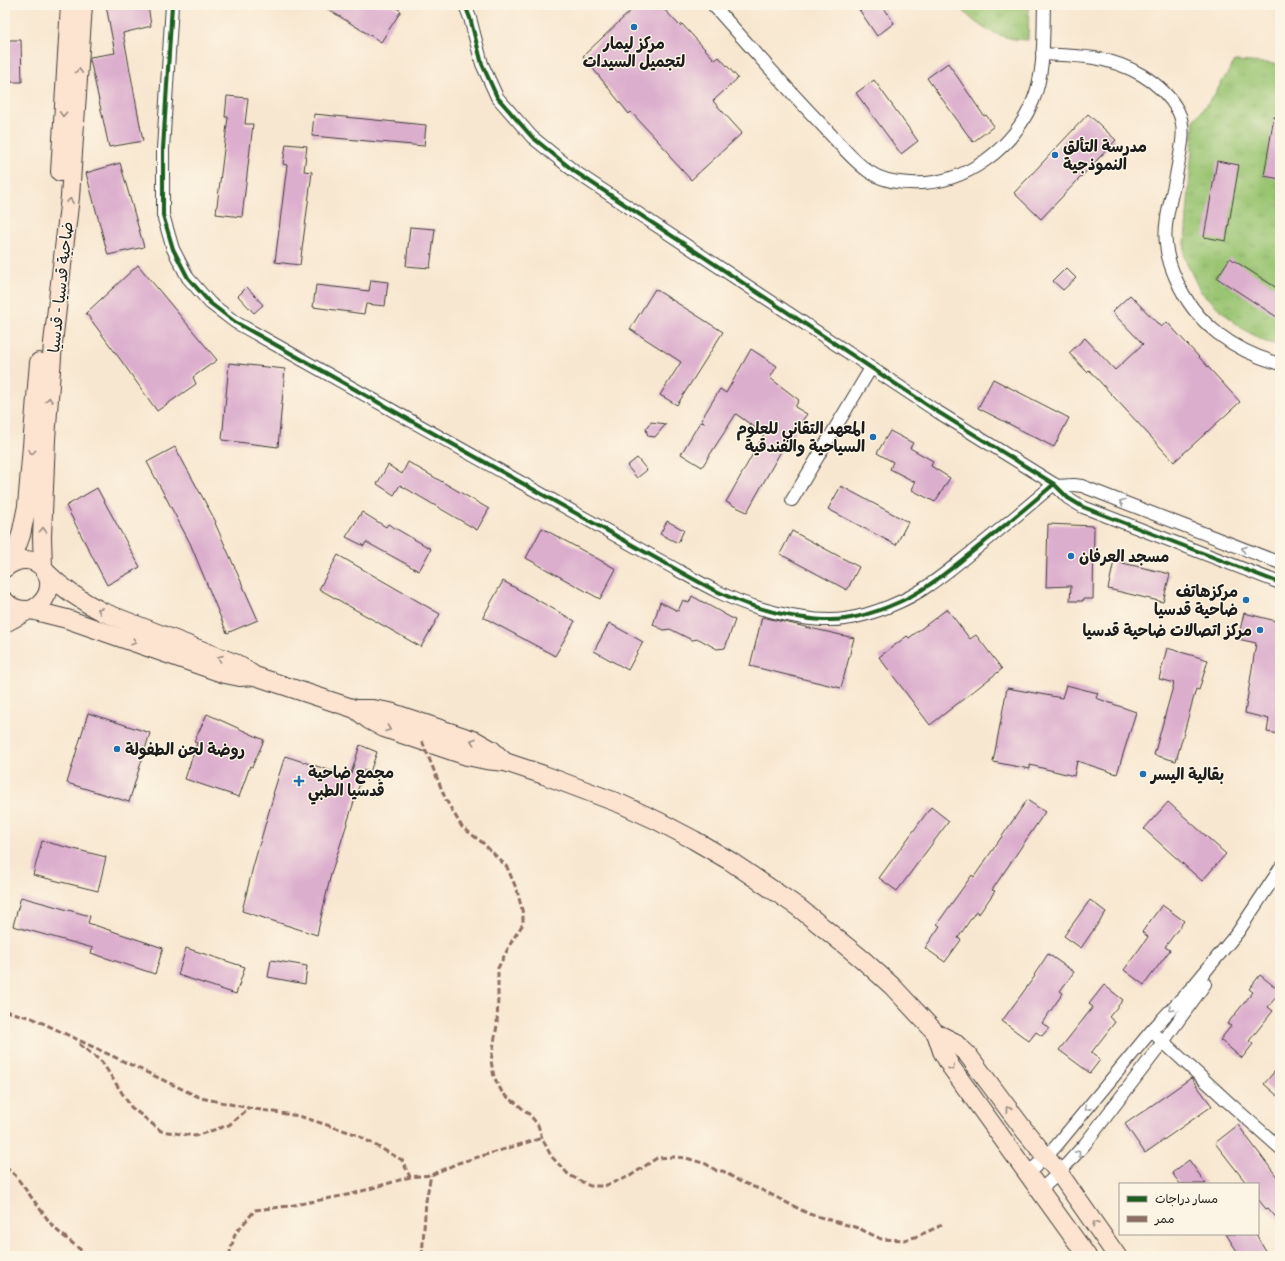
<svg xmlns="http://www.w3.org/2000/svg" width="1285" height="1261" font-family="Dekko,'Playpen Sans Arabic',sans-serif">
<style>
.grass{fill:url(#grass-tufts);stroke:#5a7046}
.building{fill:#dcaece}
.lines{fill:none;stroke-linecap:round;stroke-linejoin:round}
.minor-casing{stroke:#3d3a37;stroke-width:14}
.secondary-casing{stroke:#3d3a37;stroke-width:20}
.minor{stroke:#fff;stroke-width:12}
.secondary{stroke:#fde4d1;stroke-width:18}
.quiet{stroke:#8d6e63;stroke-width:3;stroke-dasharray:6 3;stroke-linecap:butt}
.cycleway-casing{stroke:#fcf5e5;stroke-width:6}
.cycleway{stroke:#1b5e20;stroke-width:4}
.oneway{stroke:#988a80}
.oneway2{stroke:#999}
.poi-dot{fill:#1f6fb2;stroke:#fcf5e5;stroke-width:1.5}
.labels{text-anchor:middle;stroke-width:3;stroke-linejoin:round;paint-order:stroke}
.poi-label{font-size:16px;font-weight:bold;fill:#1c1c1c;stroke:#fcf5e5;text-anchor:start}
.street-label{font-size:16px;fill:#1c1c1c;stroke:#fcf5e5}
</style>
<defs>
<pattern id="grass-tufts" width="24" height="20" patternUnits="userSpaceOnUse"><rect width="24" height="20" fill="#99c471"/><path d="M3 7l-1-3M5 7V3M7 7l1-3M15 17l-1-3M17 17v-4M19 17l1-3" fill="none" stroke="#83a861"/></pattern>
</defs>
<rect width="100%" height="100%" fill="#fcf5e5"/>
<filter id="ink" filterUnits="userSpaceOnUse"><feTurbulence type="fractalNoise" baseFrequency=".025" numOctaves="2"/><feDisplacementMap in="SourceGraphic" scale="8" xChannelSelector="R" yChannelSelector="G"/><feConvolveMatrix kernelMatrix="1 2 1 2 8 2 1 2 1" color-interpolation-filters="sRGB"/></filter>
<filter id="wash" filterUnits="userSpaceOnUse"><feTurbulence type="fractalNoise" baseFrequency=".012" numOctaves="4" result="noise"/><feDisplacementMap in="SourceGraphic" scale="16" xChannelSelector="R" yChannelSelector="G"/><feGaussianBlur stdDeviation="0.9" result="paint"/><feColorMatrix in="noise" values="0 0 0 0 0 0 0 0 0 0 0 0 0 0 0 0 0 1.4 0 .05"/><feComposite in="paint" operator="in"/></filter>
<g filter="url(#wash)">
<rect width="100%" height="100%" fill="#f8e7d0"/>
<!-- grass -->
<g class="grass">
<path d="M 959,5 L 1029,5 L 1028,40 C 1001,40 975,27 959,5 Z"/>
<polygon points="1235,61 1280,64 1280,346 1263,341 1237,325 1200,291 1184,257 1194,120 1214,95"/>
</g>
<g id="blocks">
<!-- building -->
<g class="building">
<polygon points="106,5 148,5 151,26 123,33 143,141 109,147 90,59 90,57 115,53"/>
<polygon points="321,5 392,5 401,11 381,42"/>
<polygon points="637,5 660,5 680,26 682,24 715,60 719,57 738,78 713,101 742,133 691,180 669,156 670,154 631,112 629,114 583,56"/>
<polygon points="856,5 882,5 894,23 877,36"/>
<polygon points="5,40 21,40 22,82 5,82"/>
<polygon points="948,63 984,116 986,115 994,126 973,142 927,78"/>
<polygon points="874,80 918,141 901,154 856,93"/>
<polygon points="227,96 248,98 245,124 253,124 242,217 216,214 228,117 225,117"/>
<polygon points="314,114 426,125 424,146 312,136"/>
<polygon points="1088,114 1116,140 1041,219 1014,193"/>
<polygon points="1274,117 1280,117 1280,179 1264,176"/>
<polygon points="286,144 307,146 304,171 312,172 300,265 275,262 287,165 283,164"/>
<polygon points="1217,161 1239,165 1226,241 1204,237"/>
<polygon points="120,163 144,247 108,255 86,173"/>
<polygon points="410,227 435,229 430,268 406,266"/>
<polygon points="1230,258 1280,290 1280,319 1217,278"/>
<polygon points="138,265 217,360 193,377 196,384 157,411 120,359 86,313"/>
<polygon points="1066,268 1076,278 1063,290 1053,281"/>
<polygon points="371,280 388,282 385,306 366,304 364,314 313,307 316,285 369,291"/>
<polygon points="247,287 263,305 254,313 238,296"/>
<polygon points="655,289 723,332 677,405 660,395 681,362 630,329"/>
<polygon points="1130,295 1161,327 1167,322 1240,402 1174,462 1089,370 1087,372 1069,353 1085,338 1115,370 1143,344 1112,312"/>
<polygon points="751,349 777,366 770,378 799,400 795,407 807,414 780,453 747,512 726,502 764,434 736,414 702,467 681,454 700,422 705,423 701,420 720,389 726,393"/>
<polygon points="229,363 285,369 278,447 222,440"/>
<polygon points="993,379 1069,418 1054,447 978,408"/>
<polygon points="651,422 666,424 655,437 648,436 646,429"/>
<polygon points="890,431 913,443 910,448 933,461 931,466 950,478 935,502 912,490 915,482 890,469 893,462 877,453"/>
<polygon points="175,447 216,522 215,523 258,620 227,633 190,543 147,462"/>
<polygon points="637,458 647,470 637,478 627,466"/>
<polygon points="408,462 489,509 477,530 400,485 394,495 377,484 388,465 402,474"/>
<polygon points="841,486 908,522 896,545 828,509"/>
<polygon points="97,488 140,567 107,585 66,506"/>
<polygon points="362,512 386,527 388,524 431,549 419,571 366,542 364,546 346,537"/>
<polygon points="667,521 684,530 678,543 660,534"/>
<polygon points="1048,524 1094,526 1093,599 1083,599 1083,601 1070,601 1071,586 1046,587"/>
<polygon points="542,528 616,569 600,599 526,558"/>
<polygon points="792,531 859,567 847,590 780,554"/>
<polygon points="338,555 440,614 421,647 319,589"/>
<polygon points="1114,561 1170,574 1163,602 1108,589"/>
<polygon points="503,581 575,621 555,656 483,617"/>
<polygon points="692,596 735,620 725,648 717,649 699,639 692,640 670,629 664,630 653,625 660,602 678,611 683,600 689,603"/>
<polygon points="947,609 970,639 976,635 1002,669 930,725 879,657 907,636 909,638"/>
<polygon points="1244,613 1280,622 1280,734 1267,732 1269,719 1245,713 1256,643 1238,639"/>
<polygon points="762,617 854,638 841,688 750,666"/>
<polygon points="609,623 643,642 628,670 594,651"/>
<polygon points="1167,648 1208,660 1199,690 1196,689 1176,761 1154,755 1174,683 1159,679"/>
<polygon points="1066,685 1098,693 1096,698 1136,712 1117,774 1077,761 1074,776 1030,765 1030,769 993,762 1007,688 1062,698"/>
<polygon points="88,713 150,733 129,802 67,783"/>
<polygon points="207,714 264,740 252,767 250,766 239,797 185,779 197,743 194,742"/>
<polygon points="360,745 377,752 370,772 364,770 331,874 317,935 242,911 253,867 274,794 273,794 285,756 350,777"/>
<polygon points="1027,800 1045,812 992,890 995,891 979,914 976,911 958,938 961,940 945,962 925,948 940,926 937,924 972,875 974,877"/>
<polygon points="1168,802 1226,854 1202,881 1144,829"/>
<polygon points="931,807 949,821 897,891 879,878"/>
<polygon points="42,841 106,857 98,891 33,875"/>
<polygon points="21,897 90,916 88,923 163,948 155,974 91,953 93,948 13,926"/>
<polygon points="1090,900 1106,912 1081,948 1064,936"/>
<polygon points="1162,905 1184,921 1165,947 1170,950 1144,985 1124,970 1148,937 1142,932"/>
<polygon points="186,948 245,967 236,994 178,975"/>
<polygon points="1048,954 1074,972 1060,991 1063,993 1042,1023 1049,1028 1042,1036 1036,1032 1029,1041 1002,1021 1035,976 1034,975"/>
<polygon points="271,960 307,966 305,984 268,977"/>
<polygon points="1260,975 1280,991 1280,992 1268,1007 1273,1011 1249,1041 1253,1044 1242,1058 1220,1040 1231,1026 1227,1024 1253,992 1249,989"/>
<polygon points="1104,985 1123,1000 1109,1017 1115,1022 1091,1053 1100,1060 1090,1073 1059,1050 1093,1007 1089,1004"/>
<polygon points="1280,1065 1280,1098 1264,1084"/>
<polygon points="1191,1078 1212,1106 1145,1153 1125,1124"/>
<polygon points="1238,1125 1280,1181 1280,1222 1268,1208 1266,1209 1258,1199 1258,1184 1247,1184 1215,1143"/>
<polygon points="1189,1160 1206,1184 1180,1184 1172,1173"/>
<polygon points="1226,1234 1256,1234 1266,1252 1259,1256 1240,1256"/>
</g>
</g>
</g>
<g filter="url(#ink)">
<use href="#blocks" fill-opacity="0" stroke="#3d3a37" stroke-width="1"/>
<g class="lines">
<defs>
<g id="minor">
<path d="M 172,5 L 163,149 L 163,215 L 173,249 L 188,278 L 210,303 L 235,322 L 661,561 C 691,577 722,597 756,607 C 781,615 820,623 845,619 C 872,615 907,601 929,585 C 944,575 958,563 972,552 C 1000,530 1027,507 1054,484"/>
<polyline points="465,5 470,18 482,64 497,97 532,137 574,171 938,412 1054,484 1068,498 1083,507 1280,583"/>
<path d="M 713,5 C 750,46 785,87 823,126 C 837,141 851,159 868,171 C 881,180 896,183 911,183 C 964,186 1013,149 1033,101 C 1045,72 1043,36 1044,5"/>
<path d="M 1042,54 C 1059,55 1077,55 1094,58 C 1126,63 1162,81 1178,111 C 1188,130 1179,156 1176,176 C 1172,196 1163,224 1166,244 C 1167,256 1171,268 1176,279 C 1195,324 1234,351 1280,364"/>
<polyline points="1056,486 1074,485 1082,486 1280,563"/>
<polyline points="792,500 871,368"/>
<polyline points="1158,1037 1227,1101 1280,1148"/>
<polyline points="1028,1173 1046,1157 1057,1145 1152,1030 1194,985 1238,932 1274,878 1280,868"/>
<polyline points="1040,1190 1059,1173 1085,1144 1163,1042 1205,984"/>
</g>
<g id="secondary">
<polyline points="60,172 70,5"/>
<polyline points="11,563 21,535 27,506 39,362"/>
<path d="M 5,568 C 34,544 64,579 41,603 C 37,607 32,610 27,610 C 18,610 11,608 5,601"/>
<polyline points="43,568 42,537 46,439 53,343 70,197 83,5"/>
<path d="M 46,572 C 63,589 81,601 103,612 L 237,664 L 252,674"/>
<polyline points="31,610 67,619 225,674 240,677 255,676 355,709 369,720 384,728 467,756 486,760 505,762 544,775 621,804 658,821 694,840 730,861 798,907 862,959 892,986 936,1033 954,1042 968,1055 1025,1131 1059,1173 1117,1256"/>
<polyline points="5,623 29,610"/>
<polyline points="355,709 373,709 390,712 476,741 492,750 505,762"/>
<polyline points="936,1033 942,1051 951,1067 1087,1256"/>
</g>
</defs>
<!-- minor casing -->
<use href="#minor" class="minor-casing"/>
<!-- secondary casing -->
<use href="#secondary" class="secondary-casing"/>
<!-- minor -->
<use href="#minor" class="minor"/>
<!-- secondary -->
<use href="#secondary" class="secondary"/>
<!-- quiet -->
<g class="quiet">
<polyline points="422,741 446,800 462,827 483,843 507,867 517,890 523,914 523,924 513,939 498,968 498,997 497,1025 491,1061 494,1077 503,1094 516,1103 530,1115 538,1125 542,1138 551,1156 569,1175 590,1186 604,1186 630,1176 657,1158 674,1157 686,1158 706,1164 717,1171 723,1171 739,1181 764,1191 809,1214 858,1228 881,1239 904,1240 915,1237 938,1227 943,1223"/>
<polyline points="5,1011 32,1018 201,1098 249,1108 299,1116 355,1134 402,1160 410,1177 431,1175 458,1163 542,1138"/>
<polyline points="79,1044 102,1062 131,1107 161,1131 195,1136 229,1125 249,1108"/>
<polyline points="5,1167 15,1175 54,1228 88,1256"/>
<polyline points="229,1256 235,1234 255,1210 289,1206 352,1194 410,1177"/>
<polyline points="422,1256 426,1201 431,1175"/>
</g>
<defs>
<g id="cycleway">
<path d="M 172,5 L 163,149 L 163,215 L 173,249 L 188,278 L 210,303 L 235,322 L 661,561 C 691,577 722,597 756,607 C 781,615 820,623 845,619 C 872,615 907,601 929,585 C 944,575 958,563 972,552 C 1000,530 1027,507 1054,484"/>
<polyline points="465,5 470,18 482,64 497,97 532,137 574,171 938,412 1054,484 1068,498 1083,507 1280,583"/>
</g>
</defs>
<!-- cycleway casing -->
<use href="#cycleway" class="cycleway-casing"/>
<!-- cycleway -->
<use href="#cycleway" class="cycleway"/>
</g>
<!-- one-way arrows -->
<defs><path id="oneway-chevron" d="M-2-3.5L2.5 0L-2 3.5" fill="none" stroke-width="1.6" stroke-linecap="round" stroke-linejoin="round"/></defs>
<g class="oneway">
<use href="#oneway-chevron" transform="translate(79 71) rotate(-86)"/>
<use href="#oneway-chevron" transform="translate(63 114) rotate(93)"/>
<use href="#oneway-chevron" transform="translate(70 201) rotate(-84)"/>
<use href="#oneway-chevron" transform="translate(49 400) rotate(-86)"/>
<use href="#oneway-chevron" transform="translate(32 452) rotate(95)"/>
<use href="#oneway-chevron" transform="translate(43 530) rotate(-87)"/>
<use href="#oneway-chevron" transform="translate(100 610) rotate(-155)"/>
<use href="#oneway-chevron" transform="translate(134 642) rotate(19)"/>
<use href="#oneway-chevron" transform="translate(220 658) rotate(-159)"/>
<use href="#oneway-chevron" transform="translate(388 729) rotate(20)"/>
<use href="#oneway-chevron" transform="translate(473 741) rotate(-160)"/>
<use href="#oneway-chevron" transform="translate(952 1068) rotate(56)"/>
<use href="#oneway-chevron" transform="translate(1008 1109) rotate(-127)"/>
<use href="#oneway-chevron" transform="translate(1095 1224) rotate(-125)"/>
</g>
<g class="oneway2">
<use href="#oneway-chevron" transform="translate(1122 502) rotate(-158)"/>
<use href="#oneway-chevron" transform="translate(1244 549) rotate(-159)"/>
<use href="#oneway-chevron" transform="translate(1171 1009) rotate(134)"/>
<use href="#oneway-chevron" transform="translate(1087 1108) rotate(129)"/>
<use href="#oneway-chevron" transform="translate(1078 1153) rotate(-50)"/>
</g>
</g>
<!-- markers -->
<g class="poi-dot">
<circle cx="634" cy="27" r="4"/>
<circle cx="1055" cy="155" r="4"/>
<circle cx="873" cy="437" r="4"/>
<circle cx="1071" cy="556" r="4"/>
<circle cx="1246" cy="600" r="4"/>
<circle cx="1260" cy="630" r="4"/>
<circle cx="117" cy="749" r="4"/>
<circle cx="1143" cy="774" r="4"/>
<path d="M297 775h4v4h4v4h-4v4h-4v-4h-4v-4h4z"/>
</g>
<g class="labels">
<!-- poi labels -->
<g class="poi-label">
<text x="634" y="49" text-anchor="middle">مركز ليمار<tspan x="634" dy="18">لتجميل السيدات</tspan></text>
<text x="1063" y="152">مدرسة التألق<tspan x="1063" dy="18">النموذجية</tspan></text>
<text x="865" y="434" text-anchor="end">المعهد التقاني للعلوم<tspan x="865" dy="18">السياحية والفندقية</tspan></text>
<text x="1079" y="562">مسجد العرفان</text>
<text x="1238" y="597" text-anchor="end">مركزهاتف<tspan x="1238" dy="18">ضاحية قدسيا</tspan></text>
<text x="1252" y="636" text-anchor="end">مركز اتصالات ضاحية قدسيا</text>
<text x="125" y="755">روضة لحن الطفولة</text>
<text x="308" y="778">مجمع ضاحية<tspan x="308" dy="18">قدسيا الطبي</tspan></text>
<text x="1151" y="780">بقالية اليسر</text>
</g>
<!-- street labels -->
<g class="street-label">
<text transform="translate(60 287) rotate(-84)" y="6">ضاحية قدسيا - قدسيا</text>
</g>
</g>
<!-- margin -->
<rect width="1285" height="1261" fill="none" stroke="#fcf5e5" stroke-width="20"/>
<!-- legend -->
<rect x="1119" y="1183" width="140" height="52" fill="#fcf5e5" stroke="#a29e95"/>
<rect x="1127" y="1196" width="20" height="6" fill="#1b5e20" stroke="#a29e95"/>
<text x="1155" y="1203" font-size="12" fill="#1c1c1c">مسار دراجات</text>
<rect x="1127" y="1216" width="20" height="6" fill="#8d6e63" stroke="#a29e95"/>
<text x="1155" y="1223" font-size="12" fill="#1c1c1c">ممر</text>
</svg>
